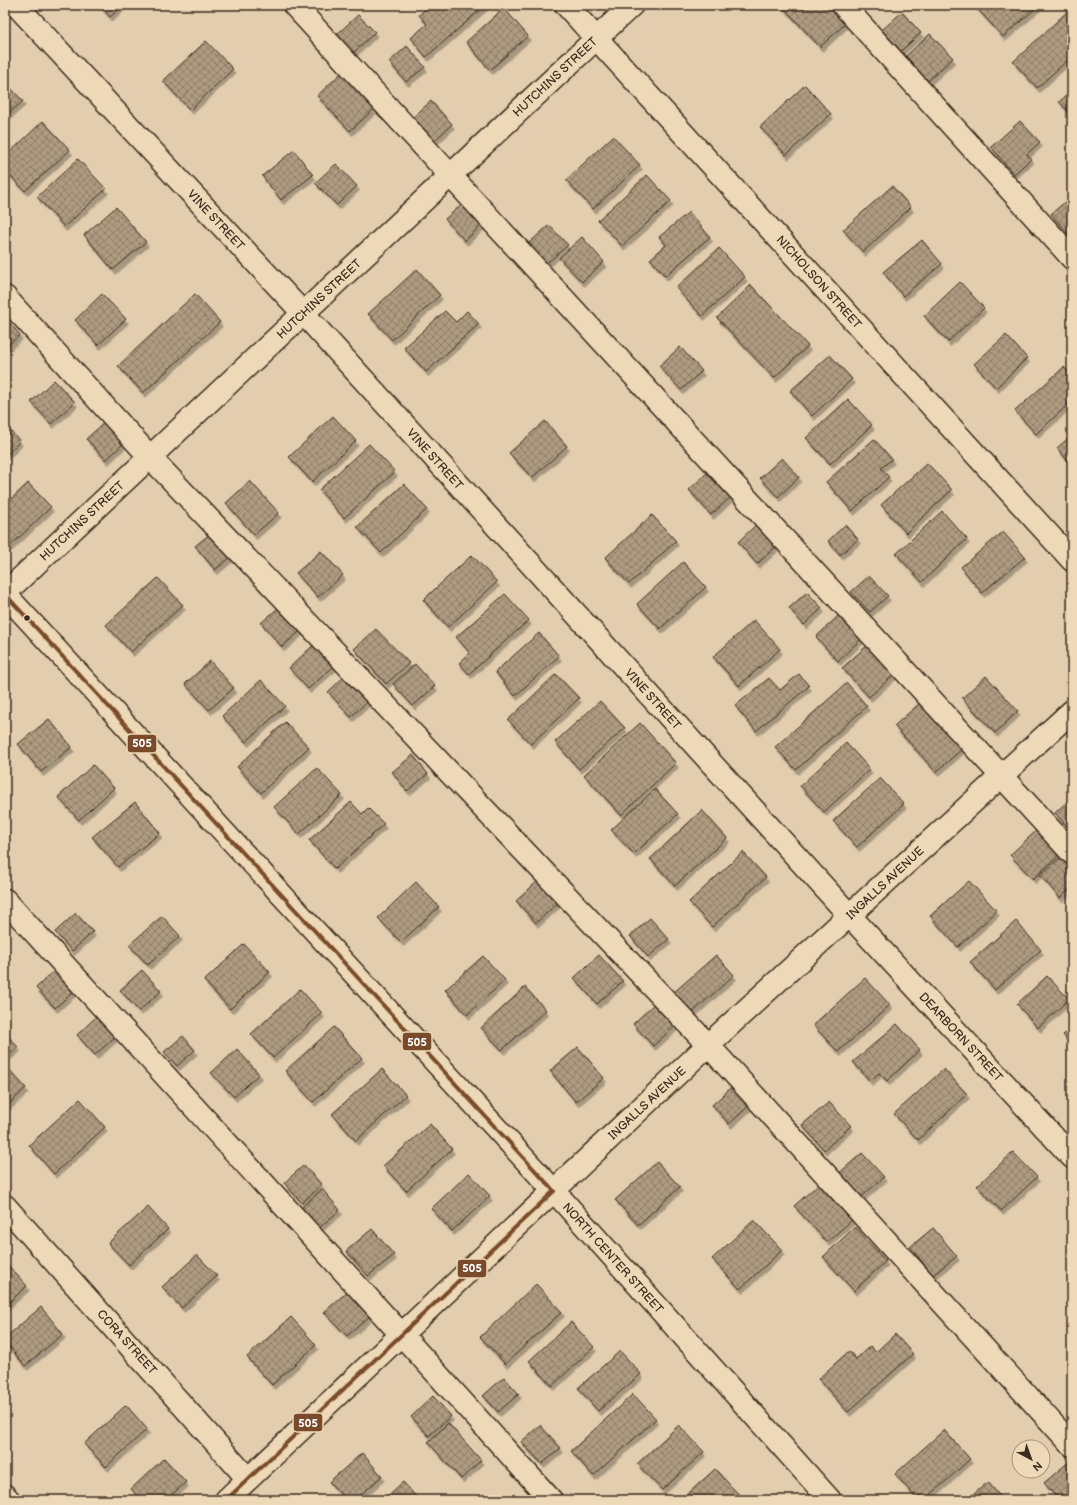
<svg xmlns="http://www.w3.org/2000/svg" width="1077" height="1505" font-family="'Balsamiq Sans',sans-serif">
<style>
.building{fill:url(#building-cross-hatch);stroke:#3b2a1e;filter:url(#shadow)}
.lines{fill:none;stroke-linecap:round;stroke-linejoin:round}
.minor-casing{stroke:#3b2a1e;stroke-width:25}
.minor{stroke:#edd9b7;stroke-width:22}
.bus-1-casing{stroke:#edd9b7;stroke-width:7}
.bus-1{stroke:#7a4b2a;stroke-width:4}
.bus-dot{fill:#3b2a1e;stroke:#edd9b7;stroke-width:1.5}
.labels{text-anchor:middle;stroke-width:4;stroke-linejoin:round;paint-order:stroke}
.street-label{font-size:12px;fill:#3b2a1e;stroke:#edd9b7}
.line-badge{stroke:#edd9b7;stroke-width:1.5}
.badge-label{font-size:11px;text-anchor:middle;font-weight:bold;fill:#fff}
</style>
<defs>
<pattern id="building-cross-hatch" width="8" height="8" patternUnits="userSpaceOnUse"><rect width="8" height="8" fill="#ae9b80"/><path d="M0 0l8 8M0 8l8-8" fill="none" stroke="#8f7f68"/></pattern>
<filter id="shadow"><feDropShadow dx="2.5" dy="4.5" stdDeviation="0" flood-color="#0004"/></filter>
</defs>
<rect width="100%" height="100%" fill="#e2ceae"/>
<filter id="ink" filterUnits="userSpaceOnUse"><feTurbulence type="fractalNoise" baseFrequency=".025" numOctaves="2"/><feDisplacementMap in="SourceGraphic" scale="8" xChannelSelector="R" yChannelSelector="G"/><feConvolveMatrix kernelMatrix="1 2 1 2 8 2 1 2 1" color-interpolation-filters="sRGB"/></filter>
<g filter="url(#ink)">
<!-- building -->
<g class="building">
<polygon points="99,5 123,5 110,17"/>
<polygon points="430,5 484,5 485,6 426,57 411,38 427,24 419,15"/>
<polygon points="781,5 828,5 845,24 820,47"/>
<polygon points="974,5 1039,5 1003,37"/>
<polygon points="504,8 528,36 490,70 466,42"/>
<polygon points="1071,8 1072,56 1037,88 1013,62"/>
<polygon points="902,12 921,33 901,51 882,30"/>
<polygon points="358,15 375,32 352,54 335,36"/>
<polygon points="930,34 953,58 928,81 906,56"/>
<polygon points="206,41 233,69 190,110 163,81"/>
<polygon points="407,46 425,67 406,82 389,62"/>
<polygon points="341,73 374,109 350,131 317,96"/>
<polygon points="5,82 23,101 5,117"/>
<polygon points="805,85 831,114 786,155 760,127"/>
<polygon points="1072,90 1072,115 1059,102"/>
<polygon points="431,101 452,124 432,143 410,120"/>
<polygon points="43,121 70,150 25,191 5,170 5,157"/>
<polygon points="1020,121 1040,142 1027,154 1031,159 1014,174 991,147"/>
<polygon points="613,136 640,165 593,209 566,180"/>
<polygon points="294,150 313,175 281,200 262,176"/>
<polygon points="78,159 106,189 64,227 37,197"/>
<polygon points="336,164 357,186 337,205 315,183"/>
<polygon points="647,175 671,201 622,246 598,220"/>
<polygon points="892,186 911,207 863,252 843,230"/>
<polygon points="467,200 487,220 465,241 445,219"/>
<polygon points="1066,201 1072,208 1072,231 1069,234 1051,214"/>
<polygon points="116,207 146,242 113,270 84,235"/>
<polygon points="689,212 710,237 665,276 650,259 666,245 659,237"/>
<polygon points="549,225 568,245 547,263 528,244"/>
<polygon points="582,237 604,262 582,282 559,258"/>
<polygon points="922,240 942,264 903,296 883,272"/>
<polygon points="719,248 745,277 702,316 676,288"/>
<polygon points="417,269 440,295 392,340 368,314"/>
<polygon points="960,282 984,308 948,342 924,316"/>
<polygon points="751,285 808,346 774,378 717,318"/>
<polygon points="102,294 126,319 98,345 75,320"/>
<polygon points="195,294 220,322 143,393 118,366"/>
<polygon points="445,311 456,322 467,311 479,324 426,372 404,348"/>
<polygon points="5,318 20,335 5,348"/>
<polygon points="1006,335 1027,358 996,388 974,364"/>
<polygon points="680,347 702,371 681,390 659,366"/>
<polygon points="830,355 852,379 812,416 790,391"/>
<polygon points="1064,367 1072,376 1072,401 1036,434 1015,411"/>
<polygon points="54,380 75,402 51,424 31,402"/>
<polygon points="848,399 872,425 830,464 806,438"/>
<polygon points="333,416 356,441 312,482 289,457"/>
<polygon points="107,420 126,441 106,460 86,439"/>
<polygon points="545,421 567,446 532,478 509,453"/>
<polygon points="5,425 20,441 5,456"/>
<polygon points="1072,435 1072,466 1057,448"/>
<polygon points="874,439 892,459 881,468 889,477 852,511 826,482"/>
<polygon points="369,444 395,472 344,518 319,490"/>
<polygon points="782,458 799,477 778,497 760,478"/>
<polygon points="927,463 952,490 906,533 881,505"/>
<polygon points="711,469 734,494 711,515 689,490"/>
<polygon points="250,481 279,513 254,535 226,503"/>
<polygon points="28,483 51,507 9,547 5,543 5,505"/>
<polygon points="404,484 427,509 381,553 357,527"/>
<polygon points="942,511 967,539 922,582 896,554"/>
<polygon points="652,515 676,541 629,584 605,558"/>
<polygon points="759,522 779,544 757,564 738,542"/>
<polygon points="845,525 858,539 840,555 828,541"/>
<polygon points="217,528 237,552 215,570 195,546"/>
<polygon points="1003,532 1025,557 982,593 961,567"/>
<polygon points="321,551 343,575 318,597 296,573"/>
<polygon points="472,555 497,582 448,627 423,600"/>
<polygon points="683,562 706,587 660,629 637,604"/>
<polygon points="869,576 888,596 870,612 851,592"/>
<polygon points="158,578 183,605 131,652 106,625"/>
<polygon points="807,592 822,608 804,625 789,608"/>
<polygon points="505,594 529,620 469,674 459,663 470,653 456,637"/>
<polygon points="286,601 307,625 282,647 261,623"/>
<polygon points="840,614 862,638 838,661 816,637"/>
<polygon points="754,620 780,649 739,686 713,657"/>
<polygon points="376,629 409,663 386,684 354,649"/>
<polygon points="539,633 559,656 515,696 495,672"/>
<polygon points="322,637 342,659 308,689 289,668"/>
<polygon points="870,643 897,672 869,697 842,668"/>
<polygon points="210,661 234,688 209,710 185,684"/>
<polygon points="415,664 435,686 413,706 393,684"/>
<polygon points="350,671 373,696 351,717 328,692"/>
<polygon points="556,674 579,698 531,744 508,720"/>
<polygon points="799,674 809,686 756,731 735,706 769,678 780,690"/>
<polygon points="986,676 1018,711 995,733 962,698"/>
<polygon points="261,680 285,706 246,742 222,716"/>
<polygon points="847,683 867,706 796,770 775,747"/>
<polygon points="600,701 625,728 579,769 555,742"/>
<polygon points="921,702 963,748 936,772 894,726"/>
<polygon points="49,719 72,747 41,772 18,744"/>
<polygon points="285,722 309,747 261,793 237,767"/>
<polygon points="640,723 676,763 621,815 584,775"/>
<polygon points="846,743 870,769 824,812 800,786"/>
<polygon points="413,755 428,774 407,791 392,772"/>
<polygon points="93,765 114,788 79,820 58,797"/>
<polygon points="317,768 342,795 299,834 274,807"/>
<polygon points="880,778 904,804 857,847 833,821"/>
<polygon points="655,789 678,814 634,854 611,830"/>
<polygon points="1072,797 1072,832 1055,813"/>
<polygon points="135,802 160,833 118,867 92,837"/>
<polygon points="351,802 362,814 368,808 384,824 335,869 309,840"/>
<polygon points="702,810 727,838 675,886 650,859"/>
<polygon points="1038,829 1061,854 1033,879 1010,855"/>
<polygon points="743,852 766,877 712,927 689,902"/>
<polygon points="1066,853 1072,859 1072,887 1060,898 1040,875"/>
<polygon points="540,879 560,901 536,923 516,901"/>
<polygon points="969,881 997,911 958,947 930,916"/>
<polygon points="416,882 439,907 401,942 378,918"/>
<polygon points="76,913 93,932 72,951 55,932"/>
<polygon points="162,916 180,936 148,965 129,945"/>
<polygon points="650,918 669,939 648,957 630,936"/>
<polygon points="1016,921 1041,950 995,990 970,962"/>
<polygon points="244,944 270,972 230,1009 204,981"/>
<polygon points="599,955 623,981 597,1004 574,978"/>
<polygon points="716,955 734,975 691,1014 672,994"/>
<polygon points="483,956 505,980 467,1015 445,990"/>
<polygon points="55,970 74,991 55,1008 36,988"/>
<polygon points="142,970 161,991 139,1011 120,990"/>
<polygon points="1047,976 1069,999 1038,1028 1017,1004"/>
<polygon points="865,978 890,1005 838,1052 813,1025"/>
<polygon points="525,987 546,1010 502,1050 481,1028"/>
<polygon points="300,989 322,1013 273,1058 251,1034"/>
<polygon points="654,1004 675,1026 653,1046 633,1024"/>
<polygon points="98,1015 117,1035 95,1055 77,1035"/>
<polygon points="897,1024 920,1050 887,1081 879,1073 870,1081 853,1062"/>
<polygon points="334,1027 362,1058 313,1102 285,1071"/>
<polygon points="1072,1027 1072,1046 1063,1035"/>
<polygon points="5,1033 18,1047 5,1058"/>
<polygon points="183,1036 195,1050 177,1066 164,1052"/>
<polygon points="578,1047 604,1078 576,1102 550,1071"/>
<polygon points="237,1049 259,1074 234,1097 211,1073"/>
<polygon points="8,1068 26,1088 5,1108 5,1070"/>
<polygon points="382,1069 406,1095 356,1141 332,1114"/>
<polygon points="944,1069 967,1094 918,1140 894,1114"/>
<polygon points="734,1085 751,1104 729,1124 712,1105"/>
<polygon points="80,1099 105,1127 54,1174 29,1145"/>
<polygon points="829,1102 851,1126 824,1150 802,1125"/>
<polygon points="430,1124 452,1149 406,1191 383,1166"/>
<polygon points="1013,1152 1037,1177 1001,1211 977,1186"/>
<polygon points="862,1153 884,1177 859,1199 837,1175"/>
<polygon points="657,1162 680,1187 638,1225 615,1200"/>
<polygon points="304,1165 322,1185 302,1203 284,1183"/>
<polygon points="469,1173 490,1196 452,1231 431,1209"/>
<polygon points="820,1183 853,1219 827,1242 794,1206"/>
<polygon points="322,1189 340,1210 319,1228 301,1208"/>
<polygon points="148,1207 168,1229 129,1265 108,1243"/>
<polygon points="754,1220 782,1250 740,1289 712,1259"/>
<polygon points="855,1227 886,1261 854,1291 823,1257"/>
<polygon points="933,1228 957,1256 933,1275 910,1247"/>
<polygon points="372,1229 394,1255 368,1276 346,1251"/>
<polygon points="197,1255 217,1276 182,1308 162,1287"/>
<polygon points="5,1262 27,1286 5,1306"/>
<polygon points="536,1284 562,1312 505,1364 480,1337"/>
<polygon points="349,1290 371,1315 347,1336 324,1312"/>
<polygon points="41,1307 63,1334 25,1366 5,1342 5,1338"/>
<polygon points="291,1317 316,1345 272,1385 247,1357"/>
<polygon points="571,1322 594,1347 552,1386 529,1361"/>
<polygon points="895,1334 913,1354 848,1412 818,1379 849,1351 856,1359 870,1346 876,1352"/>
<polygon points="620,1351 641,1374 598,1411 578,1388"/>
<polygon points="504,1377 519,1394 498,1412 483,1396"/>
<polygon points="633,1394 656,1419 593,1476 571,1451"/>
<polygon points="433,1396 451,1416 429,1436 411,1417"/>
<polygon points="126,1405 147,1429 106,1467 84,1444"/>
<polygon points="448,1423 481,1460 461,1479 428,1442"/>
<polygon points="540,1425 561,1448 542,1464 521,1442"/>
<polygon points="679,1425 704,1452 662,1490 637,1464"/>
<polygon points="944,1430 970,1459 925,1500 918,1500 895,1474"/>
<polygon points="362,1453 382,1476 355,1500 346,1500 329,1482"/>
<polygon points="164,1458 186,1482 166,1500 141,1500 131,1489"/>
<polygon points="1071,1460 1072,1500 1059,1500 1044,1483"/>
<polygon points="715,1469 743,1499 681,1500"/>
<polygon points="403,1482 419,1500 383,1500"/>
<polygon points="988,1482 1003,1500 967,1500"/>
</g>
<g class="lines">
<defs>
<g id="minor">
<polyline points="16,5 303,313 850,916 1072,1157"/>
<polyline points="294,5 1072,853"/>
<polyline points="566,5 1072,560"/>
<polyline points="843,5 1072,258"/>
<polyline points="5,297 150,457 708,1045 1072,1445"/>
<polyline points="5,593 632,5"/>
<polyline points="5,594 554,1191 830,1500"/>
<polyline points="5,900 401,1334 551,1500"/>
<polyline points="5,1206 248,1479"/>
<polyline points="5,1496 9,1500"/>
<polyline points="226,1500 708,1045 1072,711"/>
</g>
</defs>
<!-- minor casing -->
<use href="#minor" class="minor-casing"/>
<!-- minor -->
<use href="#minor" class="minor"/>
<defs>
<g id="bus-1">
<polyline points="5,594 554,1191"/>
<polyline points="226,1500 554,1191"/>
</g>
</defs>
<!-- bus-1 casing -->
<use href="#bus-1" class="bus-1-casing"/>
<!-- bus-1 -->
<use href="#bus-1" class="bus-1"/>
</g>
</g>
<!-- markers -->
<circle class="bus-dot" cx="27" cy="618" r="3.5"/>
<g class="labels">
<!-- street labels -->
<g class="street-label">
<text transform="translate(555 77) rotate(-43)" y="4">HUTCHINS STREET</text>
<text transform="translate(216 220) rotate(47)" y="4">VINE STREET</text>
<text transform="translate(819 282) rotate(48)" y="4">NICHOLSON STREET</text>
<text transform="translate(319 299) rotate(-43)" y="4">HUTCHINS STREET</text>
<text transform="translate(435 459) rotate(48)" y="4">VINE STREET</text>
<text transform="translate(82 521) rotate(-43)" y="4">HUTCHINS STREET</text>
<text transform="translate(653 699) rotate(48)" y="4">VINE STREET</text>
<text transform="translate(885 883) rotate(-43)" y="4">INGALLS AVENUE</text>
<text transform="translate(961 1037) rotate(47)" y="4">DEARBORN STREET</text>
<text transform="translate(647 1103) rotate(-43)" y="4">INGALLS AVENUE</text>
<text transform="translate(613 1258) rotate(48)" y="4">NORTH CENTER STREET</text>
<text transform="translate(127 1342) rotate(48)" y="4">CORA STREET</text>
</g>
</g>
<g class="line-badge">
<rect x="127" y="734" width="30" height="19" rx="4" fill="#7a4b2a"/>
<rect x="402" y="1032" width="30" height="19" rx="4" fill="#7a4b2a"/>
<rect x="457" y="1259" width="30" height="19" rx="4" fill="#7a4b2a"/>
<rect x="293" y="1413" width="30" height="19" rx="4" fill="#7a4b2a"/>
</g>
<g class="badge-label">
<text x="142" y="747">505</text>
<text x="417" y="1046">505</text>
<text x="472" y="1272">505</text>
<text x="308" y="1427">505</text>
</g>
<!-- margin -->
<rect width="1077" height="1505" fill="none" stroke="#edd9b7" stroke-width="20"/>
<rect x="10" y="10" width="1057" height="1485" fill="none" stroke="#3b2a1e" stroke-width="1.5" filter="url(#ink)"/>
<!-- north arrow -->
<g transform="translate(1031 1459) rotate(139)"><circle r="19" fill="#edd9b7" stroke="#a6937a"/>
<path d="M0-3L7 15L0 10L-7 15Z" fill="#3b2a1e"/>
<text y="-6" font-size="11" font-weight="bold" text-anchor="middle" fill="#3b2a1e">N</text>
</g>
</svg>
